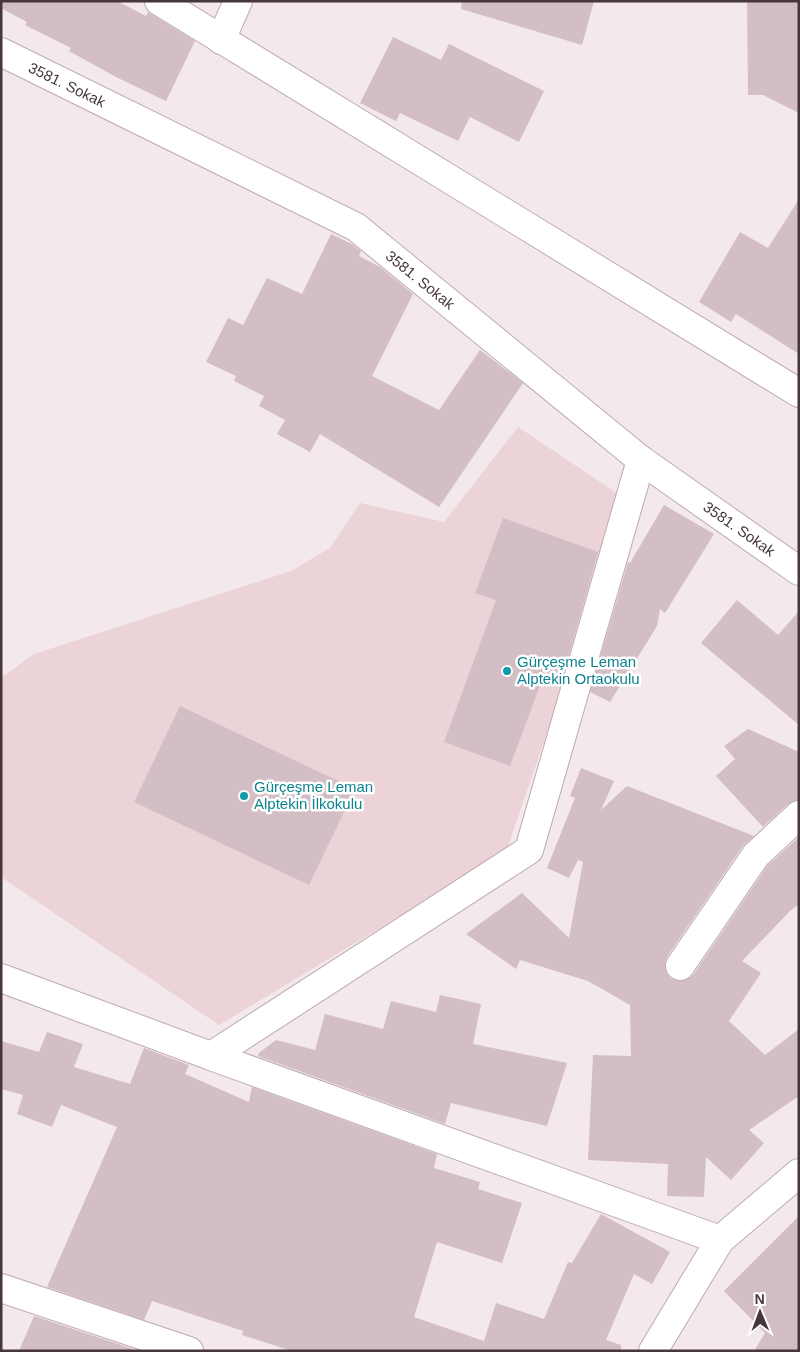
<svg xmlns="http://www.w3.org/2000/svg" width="800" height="1352" font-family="Arial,sans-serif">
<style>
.education{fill:#ebd3d8}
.building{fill:#d4bec5}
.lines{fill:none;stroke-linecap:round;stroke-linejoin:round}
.minor-casing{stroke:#beabb0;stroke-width:30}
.minor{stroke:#fff;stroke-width:28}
.culture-dot{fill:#0f9aa8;stroke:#fff;stroke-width:2}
.labels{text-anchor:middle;stroke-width:5;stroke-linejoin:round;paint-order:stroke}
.street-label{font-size:15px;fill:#46373c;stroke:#fff}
.culture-label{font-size:15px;fill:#0d838f;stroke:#fff;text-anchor:start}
</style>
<rect width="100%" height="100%" fill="#f3e8eb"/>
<!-- education -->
<polygon class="education" points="518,427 627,500 506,852 219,1025 1,877 1,678 34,654 291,571 330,548 360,503 444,522"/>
<!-- building -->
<g class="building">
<polygon points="1,1 117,1 146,16 148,12 195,41 166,101 116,77 69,51 71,48 25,25 27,22 1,8"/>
<polygon points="462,1 594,1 582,45 461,9"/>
<polygon points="747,1 799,1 799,113 763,95 748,95"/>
<polygon points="393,37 441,60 449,44 544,91 519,142 470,117 458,141 400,113 396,121 360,103"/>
<polygon points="799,199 799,354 736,314 731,322 699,302 740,232 768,248"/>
<polygon points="331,234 352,244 361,251 359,256 380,267 413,294 372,376 439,410 480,350 523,383 439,507 320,434 310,452 277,434 285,420 259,406 264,396 234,381 236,376 206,362 228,318 243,325 267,278 302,294"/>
<polygon points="664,505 714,534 665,613 660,609 657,626 610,702 590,692 628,562 630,563"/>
<polygon points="503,518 598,552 562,679 545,672 510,766 444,742 496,600 475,593"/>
<polygon points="737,600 778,635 799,611 799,725 701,643"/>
<polygon points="180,706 355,789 309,885 134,802"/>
<polygon points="748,729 799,752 799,800 788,804 763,827 716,776 735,759 724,746"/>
<polygon points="581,768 614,781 601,810 627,786 754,836 743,846 667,957 665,964 666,972 671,979 678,981 686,980 693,975 768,865 799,837 799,904 790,911 742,961 761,973 729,1021 765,1055 799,1029 799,1096 749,1130 764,1143 731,1180 706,1157 704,1197 667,1196 668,1164 588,1160 593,1055 631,1056 630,1005 588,981 520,960 516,969 466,934 522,893 569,938 583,862 578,860 569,878 547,868 575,798 570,796"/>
<polygon points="440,995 481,1004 473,1044 567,1063 547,1126 451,1103 445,1124 258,1056 259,1053 276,1040 315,1050 325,1014 383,1029 391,1001 436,1012"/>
<polygon points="47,1032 83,1044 74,1067 130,1084 144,1048 189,1065 185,1074 249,1102 252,1087 437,1154 434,1168 480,1182 478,1189 522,1203 502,1263 437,1242 414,1317 484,1341 496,1303 544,1319 568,1262 572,1263 601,1214 670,1252 652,1284 634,1274 606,1340 621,1345 621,1351 292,1351 242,1335 243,1331 152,1301 144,1320 47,1287 117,1127 61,1105 52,1127 17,1114 23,1095 1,1089 1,1041 39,1052"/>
<polygon points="799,1216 799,1351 754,1351 765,1333 724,1291"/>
<polygon points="34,1316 133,1349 132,1351 19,1351"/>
</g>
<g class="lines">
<defs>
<g id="minor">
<polyline points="159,1 799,393"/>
<polyline points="221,40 238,1"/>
<polyline points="1,52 356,227 641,460 799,571"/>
<polyline points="680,966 756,855 799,815"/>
<polyline points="1,978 211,1056 529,850 641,460"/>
<polyline points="211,1056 720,1240 799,1173"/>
<polyline points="1,1288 189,1351"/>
<polyline points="653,1351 720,1240"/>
</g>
</defs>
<!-- minor casing -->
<use href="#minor" class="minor-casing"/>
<!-- minor -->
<use href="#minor" class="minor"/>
</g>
<!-- markers -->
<g class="culture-dot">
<circle cx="507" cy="671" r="5"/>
<circle cx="244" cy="796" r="5"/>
</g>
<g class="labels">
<!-- street labels -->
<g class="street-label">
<text transform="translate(67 85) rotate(26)" y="5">3581. Sokak</text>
<text transform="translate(420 280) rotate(39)" y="5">3581. Sokak</text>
<text transform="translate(739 529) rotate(35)" y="5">3581. Sokak</text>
</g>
<!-- culture labels -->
<g class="culture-label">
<text x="517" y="667">Gürçeşme Leman<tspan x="517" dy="17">Alptekin Ortaokulu</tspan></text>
<text x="254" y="792">Gürçeşme Leman<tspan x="254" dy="17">Alptekin İlkokulu</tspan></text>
</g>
</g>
<!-- border -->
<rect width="800" height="1352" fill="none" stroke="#46373c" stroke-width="5"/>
<!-- north arrow -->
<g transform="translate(760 1312) rotate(359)" stroke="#ffffff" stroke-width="4" paint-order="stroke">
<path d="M0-4L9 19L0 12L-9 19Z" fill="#46373c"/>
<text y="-8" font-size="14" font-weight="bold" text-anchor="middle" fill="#46373c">N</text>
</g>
</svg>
